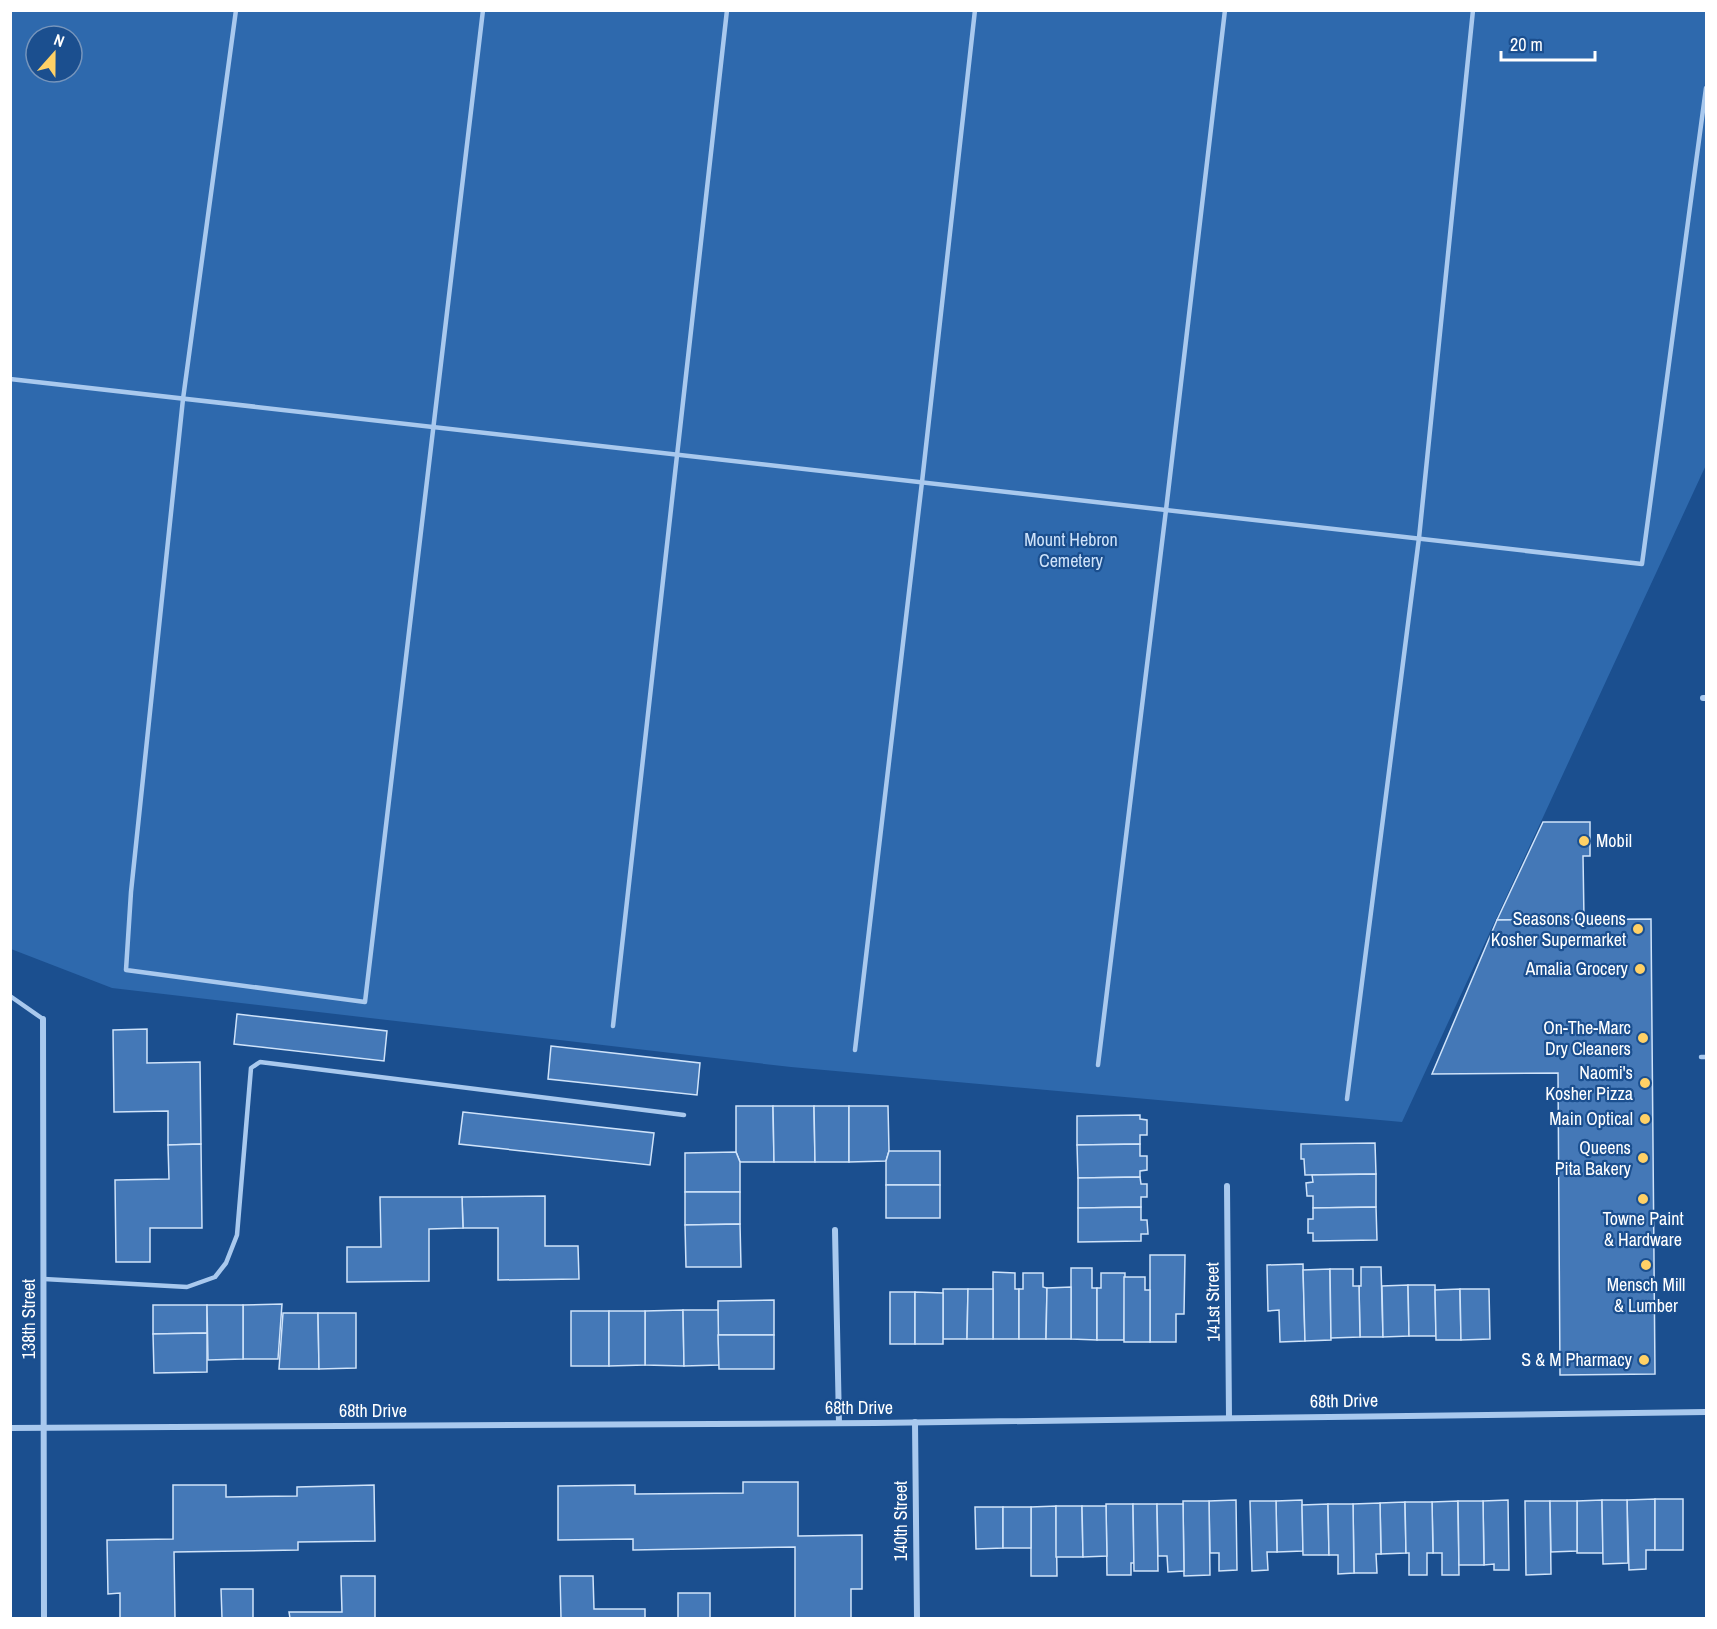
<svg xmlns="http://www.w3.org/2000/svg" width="1717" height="1629" font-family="'Archivo Narrow',sans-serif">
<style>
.green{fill:#2e69ad;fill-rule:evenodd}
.building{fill:#4478b7;stroke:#cfe3fa;stroke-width:1.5}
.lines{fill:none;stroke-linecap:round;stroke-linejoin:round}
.service{stroke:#a9c9ee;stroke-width:4.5}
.minor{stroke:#a9c9ee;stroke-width:6}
.poi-dot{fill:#ffd166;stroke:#1b4f8f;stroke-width:2}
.labels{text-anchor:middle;stroke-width:4.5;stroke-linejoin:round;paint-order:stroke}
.park-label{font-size:18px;fill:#cfe3fa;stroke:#1b4f8f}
.poi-label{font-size:18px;fill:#fff;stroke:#1b4f8f;text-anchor:end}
.street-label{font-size:18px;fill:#fff;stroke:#1b4f8f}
</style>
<rect width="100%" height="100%" fill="#1b4f8f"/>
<!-- green -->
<path class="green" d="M 10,11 L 1706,11 L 1706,465 L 1402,1122 L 791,1067 L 112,988 L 11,949 ZM 36,36 L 72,36 L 72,72 L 36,72 Z"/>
<!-- building -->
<g class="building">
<polygon points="1543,822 1590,822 1590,856 1583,856 1584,919 1497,920"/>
<polygon points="1651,919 1655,1374 1560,1375 1558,1073 1432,1074 1497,920"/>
<polygon points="237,1014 387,1031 384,1061 234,1044"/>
<polygon points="147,1029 147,1063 200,1062 201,1144 168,1145 168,1111 114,1112 113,1030"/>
<polygon points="551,1046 700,1063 697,1095 548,1079"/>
<polygon points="736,1106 773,1106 774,1162 740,1162 736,1152"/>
<polygon points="773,1106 814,1106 815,1162 774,1162"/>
<polygon points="814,1106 849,1106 849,1162 815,1162"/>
<polygon points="849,1106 888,1106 889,1151 886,1161 849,1162"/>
<polygon points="463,1112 654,1133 650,1165 459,1144"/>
<polygon points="1140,1115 1140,1119 1147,1120 1147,1135 1140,1135 1140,1144 1077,1145 1077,1116"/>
<polygon points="1375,1143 1376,1174 1305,1175 1304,1159 1301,1159 1301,1144"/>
<polygon points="201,1144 202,1228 150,1228 150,1262 116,1262 115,1180 169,1179 168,1145"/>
<polygon points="1140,1144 1140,1156 1147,1156 1147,1170 1140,1171 1140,1177 1078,1178 1077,1145"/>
<polygon points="889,1151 940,1151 940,1185 886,1185 886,1161"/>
<polygon points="736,1152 740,1162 740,1192 685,1192 685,1153"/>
<polygon points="1376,1174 1376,1207 1313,1208 1313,1196 1307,1196 1306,1183 1313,1182 1312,1175"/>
<polygon points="1140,1177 1141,1184 1147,1184 1147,1197 1141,1197 1141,1207 1078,1208 1078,1178"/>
<rect x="886" y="1185" width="54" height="33"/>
<polygon points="685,1192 740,1192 740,1224 685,1225"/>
<polygon points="545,1196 545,1246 578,1246 579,1279 498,1280 498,1228 463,1228 462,1197"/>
<polygon points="380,1197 462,1197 463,1228 429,1229 429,1281 347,1282 347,1247 381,1247"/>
<polygon points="1141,1207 1141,1220 1147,1220 1148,1234 1141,1234 1141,1241 1078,1242 1078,1208"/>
<polygon points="1376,1207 1377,1240 1313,1241 1313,1233 1308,1233 1308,1219 1313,1219 1313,1208"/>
<polygon points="740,1224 741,1267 686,1267 685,1225"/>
<polygon points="1150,1255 1185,1255 1184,1314 1176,1314 1176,1342 1150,1342"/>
<polygon points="1303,1264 1305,1341 1280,1342 1279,1310 1268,1311 1267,1265"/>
<polygon points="1361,1267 1381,1267 1383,1337 1360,1337 1359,1286 1361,1286"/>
<polygon points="1071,1268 1092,1268 1092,1288 1097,1288 1097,1340 1071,1339"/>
<polygon points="1330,1269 1331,1340 1305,1341 1303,1270"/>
<polygon points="1330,1269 1353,1269 1353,1286 1359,1286 1360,1337 1331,1338"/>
<polygon points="993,1272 1015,1273 1015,1289 1019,1289 1019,1339 993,1339"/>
<polygon points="1023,1273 1043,1273 1043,1287 1047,1288 1046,1339 1019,1339 1019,1289 1023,1289"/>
<polygon points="1101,1273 1125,1273 1124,1340 1097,1340 1097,1288 1101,1288"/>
<polygon points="1124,1277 1145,1277 1145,1290 1150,1290 1150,1342 1124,1342"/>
<polygon points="1408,1285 1409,1336 1383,1337 1382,1286"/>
<polygon points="1408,1285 1435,1285 1436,1336 1409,1336"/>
<polygon points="1071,1287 1071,1339 1046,1339 1047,1288"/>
<polygon points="943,1289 968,1289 967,1339 943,1339"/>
<polygon points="968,1289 993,1289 993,1339 967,1339"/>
<polygon points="1460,1289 1461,1340 1436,1340 1435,1290"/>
<polygon points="1460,1289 1489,1289 1490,1339 1461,1340"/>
<rect x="890" y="1292" width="25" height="52"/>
<polygon points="915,1292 943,1293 943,1344 915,1344"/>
<polygon points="774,1300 774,1335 718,1335 718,1301"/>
<polygon points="282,1304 278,1359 243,1359 243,1305"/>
<polygon points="153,1305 207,1305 207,1333 153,1334"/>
<polygon points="207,1305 243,1305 243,1359 208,1360"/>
<polygon points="683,1310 684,1366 645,1365 645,1311"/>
<polygon points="683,1310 718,1310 719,1365 684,1366"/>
<rect x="571" y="1311" width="38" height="55"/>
<polygon points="609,1311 645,1311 645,1365 609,1366"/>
<polygon points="283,1313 318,1313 319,1369 279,1369"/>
<polygon points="318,1313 356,1313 356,1368 319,1369"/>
<polygon points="207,1333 207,1372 154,1373 153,1334"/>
<polygon points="718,1335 774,1335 774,1369 719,1369"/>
<polygon points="743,1482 798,1482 798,1536 862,1535 862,1589 851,1589 851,1618 795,1618 795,1547 633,1550 633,1539 558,1540 558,1486 635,1485 635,1494 743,1493"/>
<polygon points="173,1485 226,1485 226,1497 297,1496 297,1487 374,1485 375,1541 298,1542 298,1550 174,1552 175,1618 120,1618 120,1593 108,1594 107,1540 173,1539"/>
<polygon points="1655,1499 1655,1550 1646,1550 1646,1569 1629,1570 1627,1500"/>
<rect x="1655" y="1499" width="28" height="51"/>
<polygon points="1236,1500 1237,1570 1219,1571 1219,1553 1210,1553 1209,1501"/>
<polygon points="1302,1500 1303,1551 1277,1552 1276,1501"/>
<polygon points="1508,1500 1509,1570 1494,1570 1494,1564 1484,1565 1483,1501"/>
<polygon points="1602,1500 1603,1553 1577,1553 1577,1501"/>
<polygon points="1602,1500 1627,1500 1628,1563 1603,1564"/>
<polygon points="1183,1501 1209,1501 1210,1575 1184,1576"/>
<polygon points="1250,1501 1276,1501 1277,1552 1267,1552 1268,1570 1252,1571"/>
<polygon points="1458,1501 1459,1575 1442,1575 1442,1553 1433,1553 1432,1502"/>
<polygon points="1458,1501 1483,1501 1484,1565 1459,1565"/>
<polygon points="1525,1501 1550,1501 1551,1574 1526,1575"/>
<polygon points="1550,1501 1577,1501 1577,1551 1551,1552"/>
<polygon points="1405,1502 1406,1553 1381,1554 1380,1503"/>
<polygon points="1405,1502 1432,1502 1433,1553 1427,1553 1427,1575 1409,1575 1409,1553 1406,1553"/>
<polygon points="1380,1503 1381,1554 1376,1554 1377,1573 1354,1573 1353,1504"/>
<polygon points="1106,1504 1133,1504 1134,1563 1131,1563 1131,1575 1107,1575"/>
<polygon points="1133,1504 1157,1504 1158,1571 1134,1571"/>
<polygon points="1157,1504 1183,1504 1184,1571 1168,1572 1167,1556 1158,1556"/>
<polygon points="1328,1504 1329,1555 1303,1555 1302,1505"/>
<polygon points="1328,1504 1353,1504 1354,1573 1338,1574 1338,1555 1329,1555"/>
<polygon points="1056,1506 1057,1576 1031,1576 1031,1507"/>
<polygon points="1056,1506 1082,1506 1083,1557 1056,1557"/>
<polygon points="1082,1506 1106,1506 1107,1556 1083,1557"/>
<polygon points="975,1507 1003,1507 1003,1548 976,1549"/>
<rect x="1003" y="1507" width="28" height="41"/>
<polygon points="341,1576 375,1576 375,1618 290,1618 289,1612 342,1612"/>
<polygon points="560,1576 593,1576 594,1609 645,1609 645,1618 561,1618"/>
<polygon points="221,1589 253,1589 253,1618 222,1618"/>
<rect x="678" y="1593" width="32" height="25"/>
</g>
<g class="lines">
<!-- service -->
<g class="service">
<polyline points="236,10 183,399 131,892 126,970 365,1002 483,10"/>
<polyline points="10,379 1642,564 1706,88"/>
<polyline points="10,996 43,1019"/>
<polyline points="613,1026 727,10"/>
<polyline points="855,1050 922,482 975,10"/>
<polyline points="1701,1057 1706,1057"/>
<polyline points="1098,1065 1166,510 1225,10"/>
<polyline points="1347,1099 1419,538 1473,10"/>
<polyline points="44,1279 187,1287 215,1277 226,1263 237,1235 251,1068 260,1062 684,1115"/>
</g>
<!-- minor -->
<g class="minor">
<polyline points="1703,698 1706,698"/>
<polyline points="43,1019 44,1618"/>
<polyline points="1227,1186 1229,1417"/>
<polyline points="835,1230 839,1423"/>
<polyline points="915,1422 917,1618"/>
<polyline points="10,1428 875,1423 1706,1412"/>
</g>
</g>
<!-- markers -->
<g class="poi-dot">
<circle cx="1584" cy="841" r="6"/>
<circle cx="1638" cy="929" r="6"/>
<circle cx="1640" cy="969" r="6"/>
<circle cx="1643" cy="1038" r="6"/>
<circle cx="1645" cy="1083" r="6"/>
<circle cx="1645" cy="1119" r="6"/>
<circle cx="1643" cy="1158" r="6"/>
<circle cx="1643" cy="1199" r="6"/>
<circle cx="1646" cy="1265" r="6"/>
<circle cx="1644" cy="1360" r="6"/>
</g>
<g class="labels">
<!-- park labels -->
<g class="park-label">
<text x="1071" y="546">Mount Hebron<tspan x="1071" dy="21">Cemetery</tspan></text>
</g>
<!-- poi labels -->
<g class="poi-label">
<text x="1596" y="847" text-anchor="start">Mobil</text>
<text x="1626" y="925">Seasons Queens<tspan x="1626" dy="21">Kosher Supermarket</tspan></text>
<text x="1628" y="975">Amalia Grocery</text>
<text x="1631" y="1034">On-The-Marc<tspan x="1631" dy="21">Dry Cleaners</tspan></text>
<text x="1633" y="1079">Naomi's<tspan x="1633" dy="21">Kosher Pizza</tspan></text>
<text x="1633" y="1125">Main Optical</text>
<text x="1631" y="1154">Queens<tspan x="1631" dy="21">Pita Bakery</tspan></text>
<text x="1643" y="1225" text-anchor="middle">Towne Paint<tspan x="1643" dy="21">&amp; Hardware</tspan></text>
<text x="1646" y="1291" text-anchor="middle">Mensch Mill<tspan x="1646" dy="21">&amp; Lumber</tspan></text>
<text x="1632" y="1366">S &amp; M Pharmacy</text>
</g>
<!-- street labels -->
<g class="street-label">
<text transform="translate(1213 1302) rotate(-91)" y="6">141st Street</text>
<text transform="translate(29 1319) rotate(-90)" y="6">138th Street</text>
<text transform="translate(1344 1401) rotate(-1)" y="6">68th Drive</text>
<text x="859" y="1414">68th Drive</text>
<text x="373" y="1417">68th Drive</text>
<text transform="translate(901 1521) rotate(-90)" y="6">140th Street</text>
</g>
</g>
<!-- border -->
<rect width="1717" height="1629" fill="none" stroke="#ffffff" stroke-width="24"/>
<!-- north arrow -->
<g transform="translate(54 54) rotate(21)"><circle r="28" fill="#1b4f8f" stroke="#7695bc" stroke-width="1.5"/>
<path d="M0-4.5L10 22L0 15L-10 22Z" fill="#ffd166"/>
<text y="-9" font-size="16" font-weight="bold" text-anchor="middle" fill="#ffffff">N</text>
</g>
<!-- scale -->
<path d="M1501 51v9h94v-9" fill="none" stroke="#ffffff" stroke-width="3"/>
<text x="1510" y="51" font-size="18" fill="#ffffff" stroke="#1b4f8f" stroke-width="4.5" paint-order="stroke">20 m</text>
</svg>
